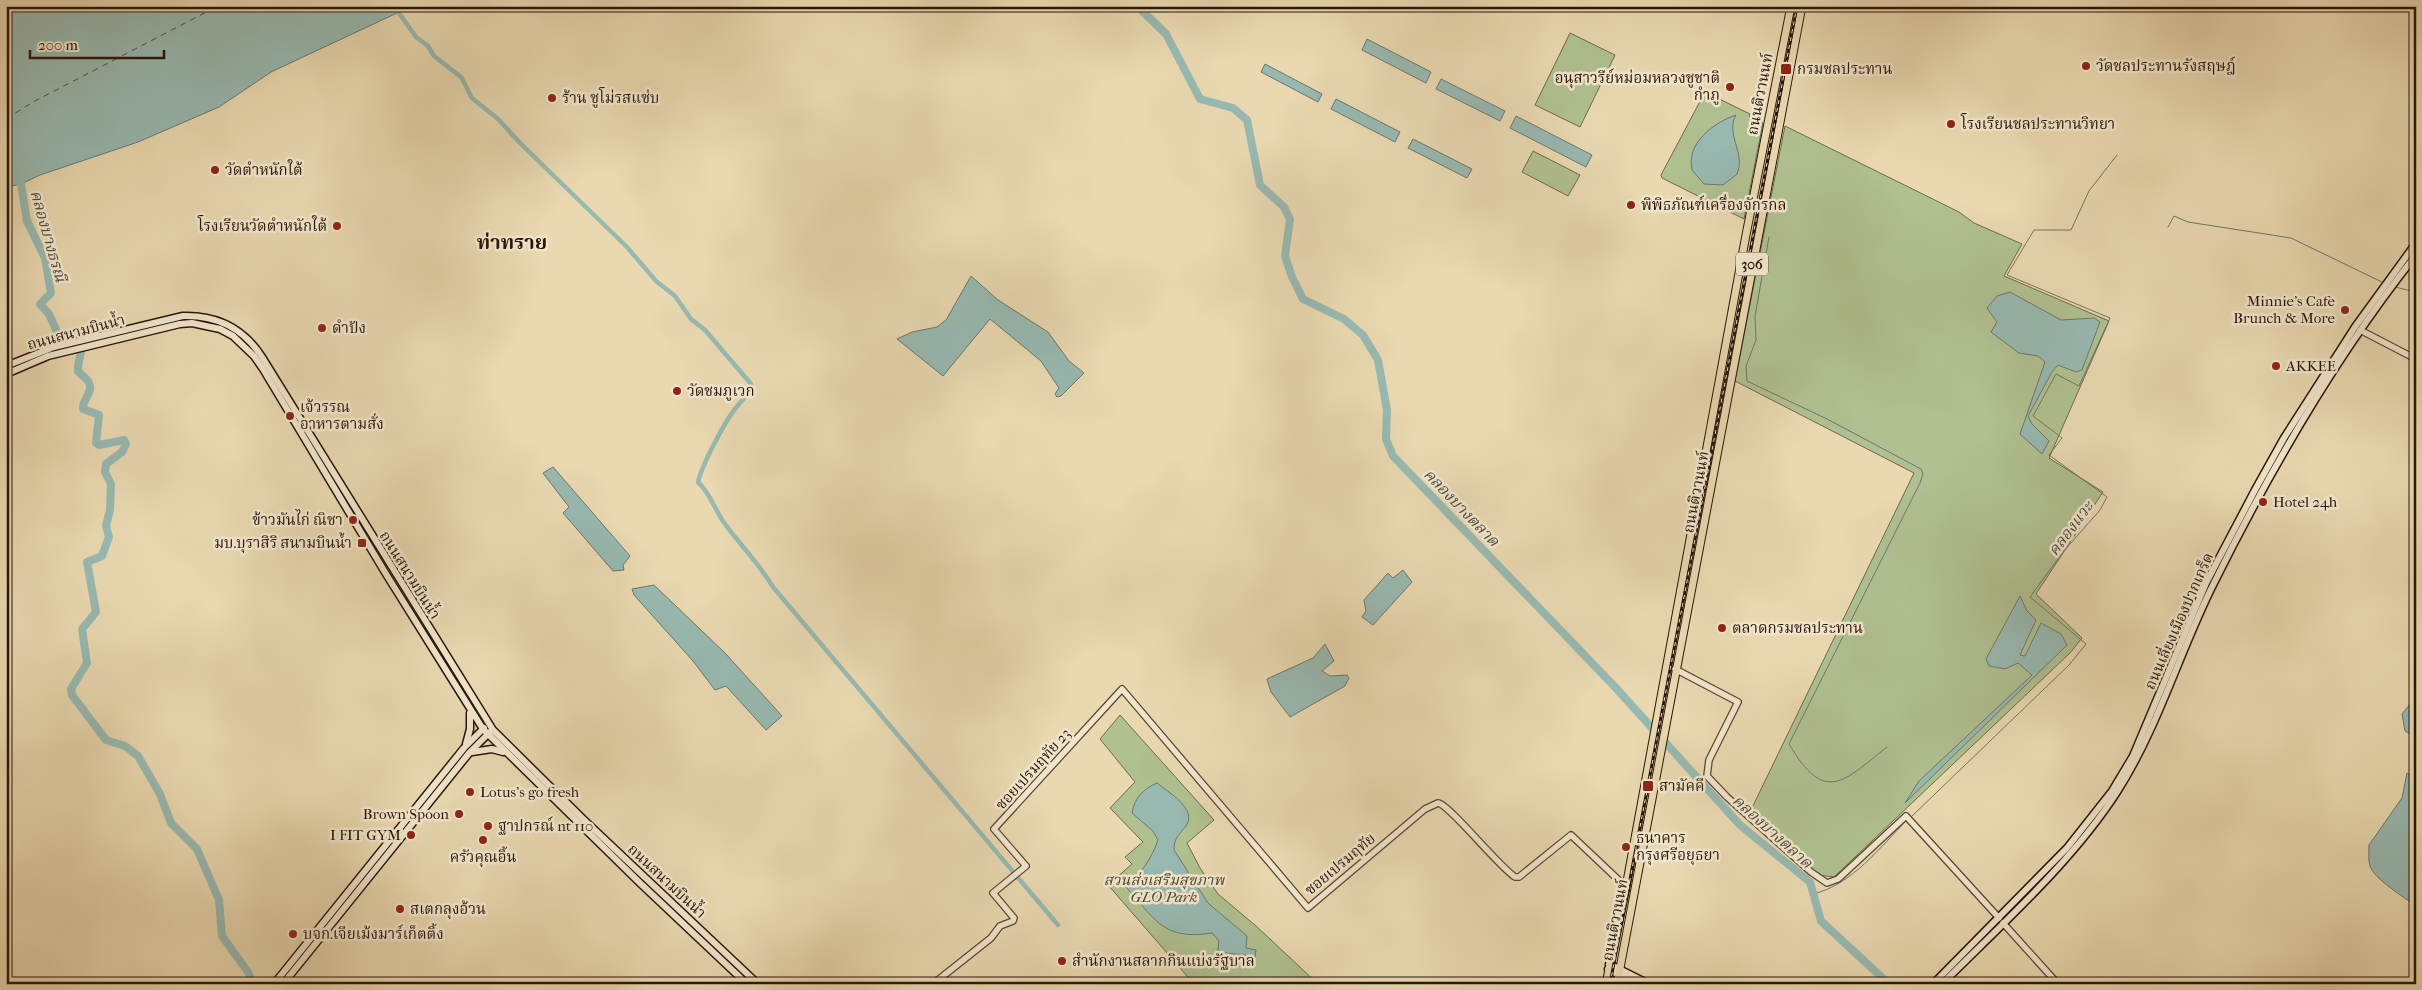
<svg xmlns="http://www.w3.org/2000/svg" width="2422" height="990" font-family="'IM FELL French Canon','Noto Serif Thai',serif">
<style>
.green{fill:#b0c090;stroke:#6c6a4c}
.water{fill:#98b9b1;stroke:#6c776d}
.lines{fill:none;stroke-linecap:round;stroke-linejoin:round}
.stream{stroke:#6c776d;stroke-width:1}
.canal{stroke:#98b9b1;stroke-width:4.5}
.river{stroke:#98b9b1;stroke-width:8}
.ferry{stroke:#504e43;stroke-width:1;stroke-dasharray:6 5;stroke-linecap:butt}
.tertiary-casing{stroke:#594632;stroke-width:8}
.secondary-casing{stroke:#291508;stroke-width:9}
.primary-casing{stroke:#291508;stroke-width:9}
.tertiary{stroke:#f1e6cc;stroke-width:5.5}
.secondary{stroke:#f1e6cc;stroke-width:6}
.primary{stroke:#e9d8b0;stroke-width:7}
.rail-casing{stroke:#291508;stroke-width:3}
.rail{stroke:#f1e6cc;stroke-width:1;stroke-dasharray:4;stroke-linecap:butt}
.poi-dot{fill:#8f2418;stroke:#f1e6cc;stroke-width:2}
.labels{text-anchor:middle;stroke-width:5;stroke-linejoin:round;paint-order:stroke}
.shield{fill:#f1e6cc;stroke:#655443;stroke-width:1}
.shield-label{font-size:14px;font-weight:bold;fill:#291508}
.poi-label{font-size:15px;fill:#291508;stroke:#f1e6cc;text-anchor:start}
.street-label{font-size:15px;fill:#291508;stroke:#f1e6cc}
.park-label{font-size:15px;font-style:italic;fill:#524831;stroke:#f1e6cc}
.water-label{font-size:16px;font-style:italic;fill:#504e43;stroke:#f1e6cc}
.district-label{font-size:20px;font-weight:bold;fill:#291508;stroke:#f1e6cc}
</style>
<rect width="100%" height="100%" fill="#e9d8b0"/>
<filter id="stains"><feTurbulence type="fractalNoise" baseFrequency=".004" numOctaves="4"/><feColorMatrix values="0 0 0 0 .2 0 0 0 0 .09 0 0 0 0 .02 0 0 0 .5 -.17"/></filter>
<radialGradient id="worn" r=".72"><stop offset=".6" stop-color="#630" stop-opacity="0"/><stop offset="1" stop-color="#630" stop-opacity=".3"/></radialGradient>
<!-- green -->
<g class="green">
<polygon points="1570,33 1615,55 1580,127 1535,105"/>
<polygon points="1705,92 1750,114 1749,116 1763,123 1744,219 1662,178 1661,175"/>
<polygon points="1785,126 1959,212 1974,223 2022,244 2004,276 2109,321 2049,458 2103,492 2036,594 2082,638 2070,653 1834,877 1818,875 1750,812 1914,473 1735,381"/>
<polygon points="1533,151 1580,175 1568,196 1522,172"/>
<polygon points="1120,715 1214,820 1187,843 1200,868 1218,894 1256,926 1318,984 1194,984 1108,885 1132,864 1125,857 1143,842 1110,808 1135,782 1100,739"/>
</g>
<!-- water -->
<g class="water">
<polygon points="6,6 412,6 271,72 219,107 138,142 40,175 21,184 6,187"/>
<polygon points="1367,39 1431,72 1426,83 1362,50"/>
<polygon points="1265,64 1322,94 1318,102 1261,72"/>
<polygon points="1441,79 1505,111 1500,121 1436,89"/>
<polygon points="1336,99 1400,132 1395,142 1331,109"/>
<path d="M 1736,115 C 1725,134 1746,153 1737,174 L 1723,185 L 1704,184 L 1692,170 C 1686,143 1713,123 1736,115 Z"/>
<polygon points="1516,116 1592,155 1586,167 1510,128"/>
<polygon points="1413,139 1472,169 1467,178 1408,148"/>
<polygon points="971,276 998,300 1048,332 1069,361 1084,373 1061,396 1057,397 1055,394 1059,388 1041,361 990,319 943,376 897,339 912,332 937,327 946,320"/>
<polygon points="2010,292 2061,320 2094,318 2100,322 2082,370 2076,372 2058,365 2052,372 2028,416 2032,424 2049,441 2042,454 2020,434 2045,362 2038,356 2019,353 1991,332 1997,322 1987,308 1997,296"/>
<polygon points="553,467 630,556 623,565 624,570 613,571 563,513 569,507 543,473"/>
<polygon points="1403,570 1412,582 1373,625 1362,617 1366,611 1364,600 1388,573 1393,578"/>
<polygon points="654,585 725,653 782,716 766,730 726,686 715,690 693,661 634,595 632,589"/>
<polygon points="2020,596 2027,611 2036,620 2020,655 2025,656 2041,623 2061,634 2067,645 1905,803 1919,781 2032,675 2018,663 2005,669 1989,666 1986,659"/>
<polygon points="1325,644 1334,661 1322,671 1330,676 1347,675 1349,678 1345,686 1290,717 1271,692 1267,679 1313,658"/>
<polygon points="2416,697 2416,737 2405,731 2402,714"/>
<path d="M 2407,773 L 2416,778 L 2416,906 C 2404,897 2374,879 2370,866 C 2368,860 2369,851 2369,845 L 2402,798 Z"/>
<path d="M 1157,783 C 1168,792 1198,809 1186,826 C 1179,835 1174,838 1174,850 L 1208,903 L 1247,936 L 1246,948 L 1256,950 L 1255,958 L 1249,960 L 1245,955 L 1226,953 L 1217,956 L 1219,941 L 1212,933 C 1163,941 1155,919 1126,887 C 1141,873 1151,860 1158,840 L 1153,831 L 1132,813 C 1135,797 1143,789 1157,783 Z"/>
</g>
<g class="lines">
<!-- stream -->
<g class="stream">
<polyline points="2168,227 2174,216 2188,222 2291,238 2384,283"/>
<path d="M 1769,237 L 1755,316 L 1756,340 L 1746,366 L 1747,381 L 1827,419 L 1921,469 L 1923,474 L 1920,483 L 1789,744 C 1825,805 1843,782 1887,747"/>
<polyline points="2395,287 2416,292"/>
<polyline points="1910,818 2069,665 2086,644 2030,597 2063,552 2100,510 2107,497 2049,455 2062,438 2033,416 2056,374 2079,386 2110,318 2007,275 2034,230 2071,230 2089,191 2117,155"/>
<path d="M 1813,894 C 1852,885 1880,847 1907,820"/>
</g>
<!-- canal -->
<path class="canal" d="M 394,6 L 416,37 L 428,46 L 434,56 L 461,77 L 472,98 L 498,119 L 519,142 L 627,247 L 656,281 L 675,296 L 691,319 L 705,330 L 751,384 C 749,395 741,401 735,409 C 724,423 702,465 698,482 C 710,493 714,508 723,521 C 739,544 759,563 773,587 L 1058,925"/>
<!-- river -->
<g class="river">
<polyline points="1137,6 1166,34 1200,99 1233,108 1247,120 1260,185 1284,207 1290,219 1285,256 1292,277 1303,299 1344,319 1363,335 1378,360 1387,410 1386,439 1393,456 1615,687 1740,825 1810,882 1821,921 1889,984"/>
<path d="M 6,165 L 21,184 L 27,221 L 45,258 L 51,293 L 40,304 L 49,314 L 58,334 L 76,336 C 87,350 77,357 78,371 C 81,375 87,378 89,383 C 94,391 82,400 83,409 L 99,415 L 96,443 L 99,445 L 124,440 L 126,444 L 122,452 L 106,464 L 105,472 L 111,484 L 110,510 L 106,526 L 109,537 L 102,556 L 87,562 L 96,612 L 82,629 L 87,663 L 71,689 L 72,695 L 106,740 L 125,746 L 138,756 L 160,794 L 171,823 L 197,849 L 219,900 L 222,936 L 248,972 L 253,984"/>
</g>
<!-- ferry -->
<polyline class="ferry" points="6,119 33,102 218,6"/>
<defs>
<g id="tertiary">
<polyline points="2360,330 2416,359"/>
<polyline points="1675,669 1738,702 1709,760 1707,776 1727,797 1811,872 1827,883 1838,879 1906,816 1999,918"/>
<polyline points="2003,923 2058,984"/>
<path d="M 933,984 L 991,938 L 1000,926 L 1013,921 L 1014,918 L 993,893 L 1026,866 L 994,829 L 1122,689 L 1308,908 L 1425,809 L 1438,803 C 1449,804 1498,866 1515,877 L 1519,877 L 1571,835 L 1626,887"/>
</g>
<g id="secondary">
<path d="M 6,366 L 54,347 L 183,316 C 217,315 244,329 262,357 L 493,730 L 582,818 L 758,984"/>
<polyline points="6,374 48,356 180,324 192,323 220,329 233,336 254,356 263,369 386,574 483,729 640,883 747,984"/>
<polyline points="466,744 470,729 470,713"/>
<polyline points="472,752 492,749 503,752"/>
<polyline points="1609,964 1649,984"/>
<polyline points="1608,969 1637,984"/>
<polyline points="274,984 464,748 484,728"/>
<polyline points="283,984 470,752 490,732"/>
<polyline points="1933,984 2067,848 2112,791 2133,756 2206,583 2255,490 2284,438 2355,327 2416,243"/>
<path d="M 1942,984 C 2001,925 2072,862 2117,792 C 2158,728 2179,653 2213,585 C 2269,472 2338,353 2416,255"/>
</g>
<g id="primary">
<polyline points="1606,984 1626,887 1746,235 1791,6"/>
<polyline points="1617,984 1802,6"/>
</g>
</defs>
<!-- tertiary casing -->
<use href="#tertiary" class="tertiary-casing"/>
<!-- secondary casing -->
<use href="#secondary" class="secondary-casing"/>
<!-- primary casing -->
<use href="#primary" class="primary-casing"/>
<!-- tertiary -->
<use href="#tertiary" class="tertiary"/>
<!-- secondary -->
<use href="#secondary" class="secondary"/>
<!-- primary -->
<use href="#primary" class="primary"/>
<defs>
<polyline id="rail" points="1610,984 1797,6"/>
</defs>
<!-- rail casing -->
<use href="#rail" class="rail-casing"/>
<!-- rail -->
<use href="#rail" class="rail"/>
</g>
<!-- markers -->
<g class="poi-dot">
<circle cx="2086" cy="66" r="5"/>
<rect x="1780" y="63" width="12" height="12" rx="2.5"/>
<circle cx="1730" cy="87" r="5"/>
<circle cx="552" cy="98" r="5"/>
<circle cx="1951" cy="124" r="5"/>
<circle cx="215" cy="170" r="5"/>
<circle cx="1631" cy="205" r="5"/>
<circle cx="337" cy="226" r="5"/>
<circle cx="2345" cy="310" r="5"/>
<circle cx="322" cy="328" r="5"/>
<circle cx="2276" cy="366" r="5"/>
<circle cx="677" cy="391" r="5"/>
<circle cx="290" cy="416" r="5"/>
<circle cx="2263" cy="502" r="5"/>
<circle cx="353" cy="520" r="5"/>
<rect x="357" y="538" width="10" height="10" rx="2.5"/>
<circle cx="1722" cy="628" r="5"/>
<rect x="1642" y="780" width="12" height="12" rx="2.5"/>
<circle cx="470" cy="792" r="5"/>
<circle cx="459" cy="814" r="5"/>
<circle cx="488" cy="826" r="5"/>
<circle cx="411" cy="835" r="5"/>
<circle cx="483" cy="840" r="5"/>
<circle cx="1626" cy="847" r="5"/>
<circle cx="400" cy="909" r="5"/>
<circle cx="293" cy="934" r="5"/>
<circle cx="1062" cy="961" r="5"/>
</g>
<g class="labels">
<!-- shield labels -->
<rect class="shield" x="1736" y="252.5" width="32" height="23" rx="4"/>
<g class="shield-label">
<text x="1752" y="269">306</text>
</g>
<!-- poi labels -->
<g class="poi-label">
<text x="2096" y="71">วัดชลประทานรังสฤษฎ์</text>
<text x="1797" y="74">กรมชลประทาน</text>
<text x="1720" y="83" text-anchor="end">อนุสาวรีย์หม่อมหลวงชูชาติ<tspan x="1720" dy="17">กำภู</tspan></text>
<text x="562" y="103">ร้าน ซูโม่รสแซ่บ</text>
<text x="1961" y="129">โรงเรียนชลประทานวิทยา</text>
<text x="225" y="175">วัดตำหนักใต้</text>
<text x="1641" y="210">พิพิธภัณฑ์เครื่องจักรกล</text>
<text x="327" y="231" text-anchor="end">โรงเรียนวัดตำหนักใต้</text>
<text x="2335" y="306" text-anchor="end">Minnie's Cafe<tspan x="2335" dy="17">Brunch &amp; More</tspan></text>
<text x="332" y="333">ดำปัง</text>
<text x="2286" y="371">AKKEE</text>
<text x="687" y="396">วัดชมภูเวก</text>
<text x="300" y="412">เจ้วรรณ<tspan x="300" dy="17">อาหารตามสั่ง</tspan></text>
<text x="2273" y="507">Hotel 24h</text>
<text x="343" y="525" text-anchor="end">ข้าวมันไก่ ณิชา</text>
<text x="352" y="548" text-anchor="end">มบ.บุราสิริ สนามบินน้ำ</text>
<text x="1732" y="633">ตลาดกรมชลประทาน</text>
<text x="1659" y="791">สามัคคี</text>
<text x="480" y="797">Lotus's go fresh</text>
<text x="449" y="819" text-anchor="end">Brown Spoon</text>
<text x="498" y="831">ฐาปกรณ์ nt 110</text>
<text x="401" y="840" text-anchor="end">I FIT GYM</text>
<text x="1636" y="843">ธนาคาร<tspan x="1636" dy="17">กรุงศรีอยุธยา</tspan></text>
<text x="483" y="862" text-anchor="middle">ครัวคุณอิ้น</text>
<text x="410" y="914">สเตกลุงอ้วน</text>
<text x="303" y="939">บจก.เจียเม้งมาร์เก็ตติ้ง</text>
<text x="1072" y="966">สำนักงานสลากกินแบ่งรัฐบาล</text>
</g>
<!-- street labels -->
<g class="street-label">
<text transform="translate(1760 94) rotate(-79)" y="5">ถนนติวานนท์</text>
<text transform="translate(76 332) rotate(-15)" y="5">ถนนสนามบินน้ำ</text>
<text transform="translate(1696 492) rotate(-79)" y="5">ถนนติวานนท์</text>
<text transform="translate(410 575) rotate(58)" y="5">ถนนสนามบินน้ำ</text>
<text transform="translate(2179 621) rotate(-66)" y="5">ถนนเลี่ยงเมืองปากเกร็ด</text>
<text transform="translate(1033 769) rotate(-48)" y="5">ซอยเปรมฤทัย 23</text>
<text transform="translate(1340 864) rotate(-40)" y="5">ซอยเปรมฤทัย</text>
<text transform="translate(667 881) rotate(43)" y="5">ถนนสนามบินน้ำ</text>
<text transform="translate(1615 920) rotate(-79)" y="5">ถนนติวานนท์</text>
</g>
<!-- park labels -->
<g class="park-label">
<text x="1164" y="885">สวนส่งเสริมสุขภาพ<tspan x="1164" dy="17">GLO Park</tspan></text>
</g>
<!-- water labels -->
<g class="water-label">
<text transform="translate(49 236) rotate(74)" y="6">คลองบางธรณี</text>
<text transform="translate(1462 507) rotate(46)" y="6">คลองบางตลาด</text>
<text transform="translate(2070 528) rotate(-53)" y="6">คลองแวะ</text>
<text transform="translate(1773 831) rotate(42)" y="6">คลองบางตลาด</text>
</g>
<!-- district labels -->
<g class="district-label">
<text x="512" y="249">ท่าทราย</text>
</g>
</g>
<!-- margin -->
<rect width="2422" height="990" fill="none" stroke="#e9d8b0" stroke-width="25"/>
<rect x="8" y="8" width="2407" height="975" fill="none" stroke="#291508" stroke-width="2.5"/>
<rect x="12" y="12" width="2397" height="965" fill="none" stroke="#291508"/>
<!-- scale -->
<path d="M30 50v8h134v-8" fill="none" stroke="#291508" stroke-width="2.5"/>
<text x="38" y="50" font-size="15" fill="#291508" stroke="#f1e6cc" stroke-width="4" paint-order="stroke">200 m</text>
<rect width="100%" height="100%" filter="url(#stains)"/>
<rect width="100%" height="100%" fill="url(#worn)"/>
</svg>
